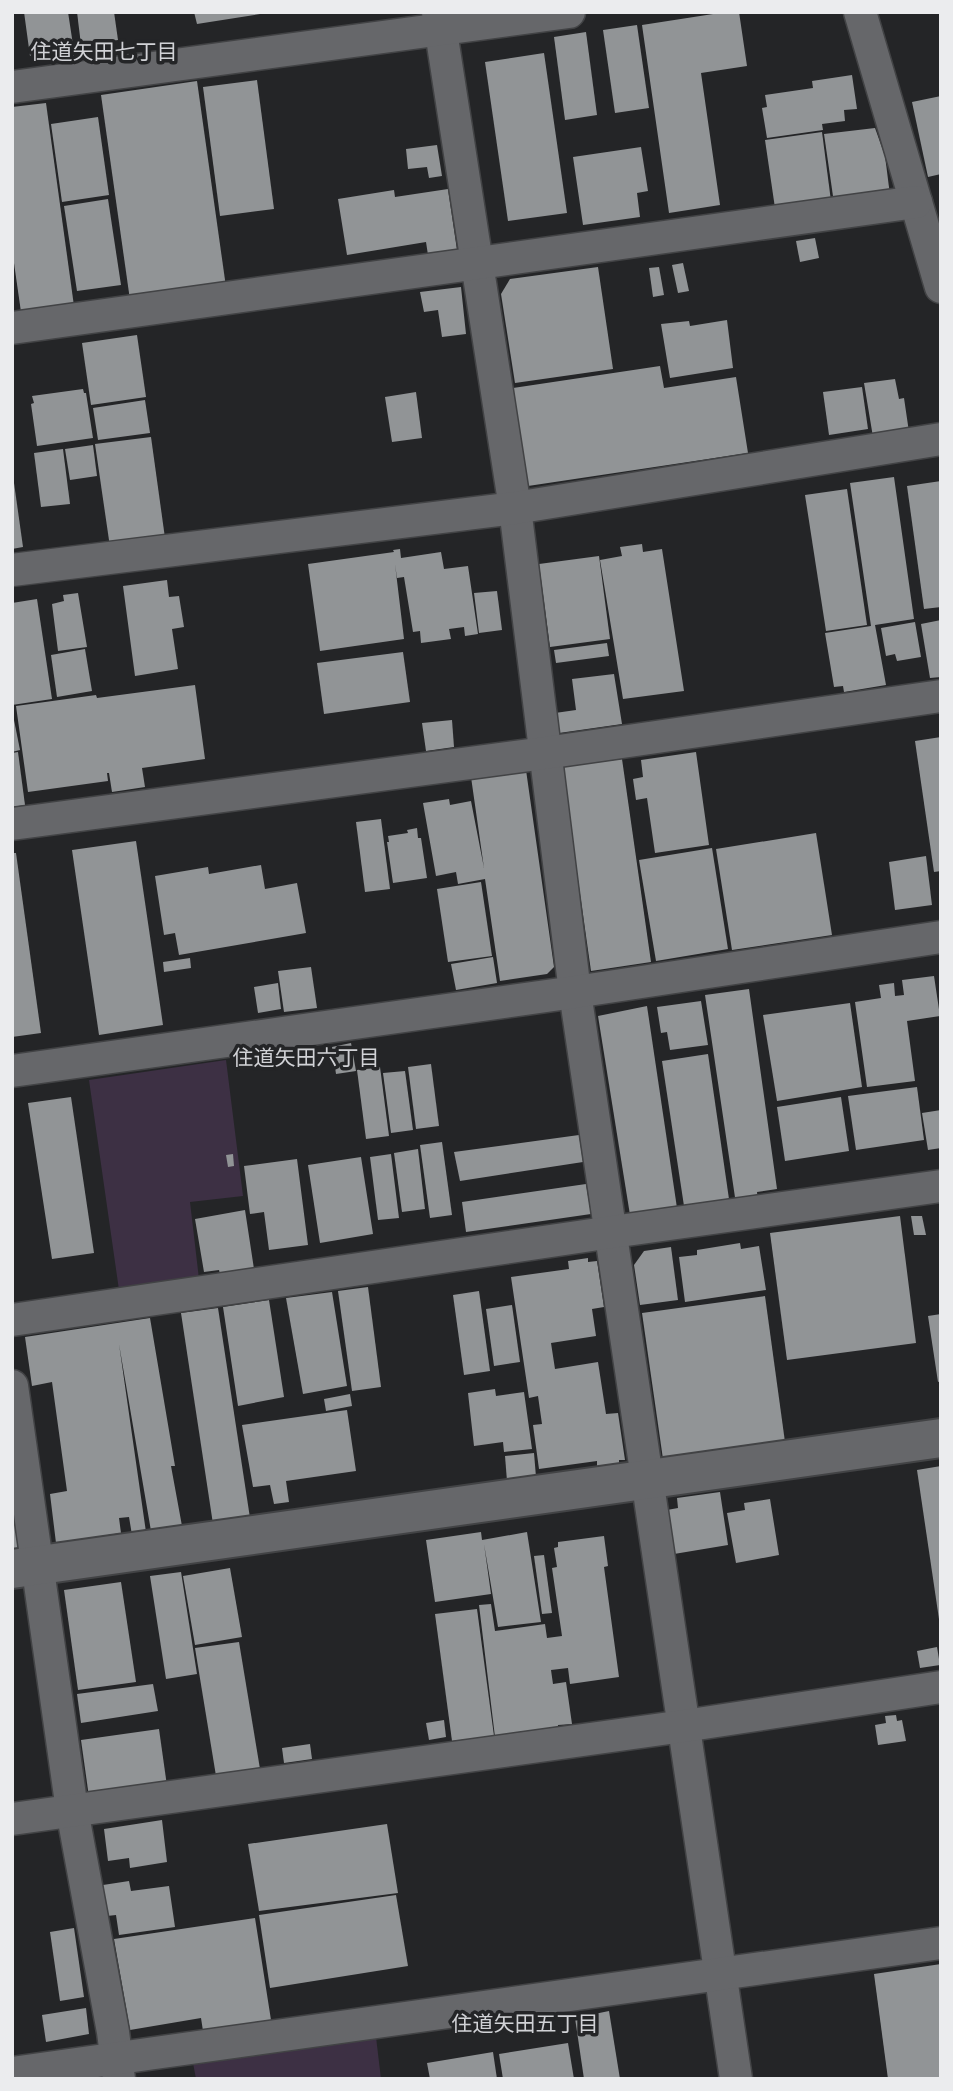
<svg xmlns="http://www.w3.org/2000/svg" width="953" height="2091" font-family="'DM Sans','Noto Sans JP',sans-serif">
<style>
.green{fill:#3d3044}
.building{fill:#919496}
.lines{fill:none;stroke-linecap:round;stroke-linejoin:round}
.minor-casing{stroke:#424345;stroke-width:35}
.tertiary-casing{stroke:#424345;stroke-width:42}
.minor{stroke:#66676a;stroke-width:32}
.tertiary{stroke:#66676a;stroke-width:38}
.labels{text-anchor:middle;stroke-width:7;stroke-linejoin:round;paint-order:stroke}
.neighbourhood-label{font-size:21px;fill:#d1d2d6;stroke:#242527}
</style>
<rect width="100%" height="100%" fill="#242527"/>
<!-- green -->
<g class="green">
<polygon points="226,1060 243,1196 190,1202 199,1279 119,1290 89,1080"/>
<polygon points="376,2037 381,2079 196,2079 193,2063"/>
</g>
<!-- building -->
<g class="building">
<polygon points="24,12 68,12 75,58 54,61 52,53 30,56"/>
<polygon points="77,12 114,12 118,40 81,45"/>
<polygon points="194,12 260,12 260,14 197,24"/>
<polygon points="726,12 739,12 747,66 701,73 720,205 669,213 642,25"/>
<polygon points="637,25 649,108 615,113 603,30"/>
<polygon points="586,32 597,115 565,120 554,37"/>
<polygon points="544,53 567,213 508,221 485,62"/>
<polygon points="852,75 857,109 844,110 845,121 822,124 823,130 767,138 762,108 767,107 765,95 813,88 812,81"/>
<polygon points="257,80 274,209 220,216 203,87"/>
<polygon points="197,81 226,287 130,300 101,95"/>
<polygon points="941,96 941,174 928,177 912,102"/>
<polygon points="46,103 74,306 21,312 12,249 12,107"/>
<polygon points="98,117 109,195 62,202 51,124"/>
<polygon points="875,128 885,156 890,195 834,203 824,134"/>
<polygon points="822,132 831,201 775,208 765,140"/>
<polygon points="437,145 442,176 429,178 427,167 408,169 406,149"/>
<polygon points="641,147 648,191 637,193 640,217 583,225 573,157"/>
<polygon points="448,189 457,250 428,255 426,242 347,255 338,199 394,190 395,197"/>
<polygon points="108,199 121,285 77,291 64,206"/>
<polygon points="815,238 819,258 800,262 796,241"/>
<polygon points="683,263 689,291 678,293 672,265"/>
<polygon points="598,267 613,369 515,383 501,294 510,279"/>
<polygon points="659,267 664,295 653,297 649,268"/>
<polygon points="461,287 466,334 442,337 438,310 424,312 420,292"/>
<polygon points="727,320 733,368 670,378 661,324 689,321 690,326"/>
<polygon points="137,335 146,397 91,405 82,343"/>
<polygon points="660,366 664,388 736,377 748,453 528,486 513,388"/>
<polygon points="895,379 899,399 904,398 909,432 873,437 864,383"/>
<polygon points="862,387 868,429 829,435 823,392"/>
<polygon points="83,389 84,393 86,393 93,438 37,446 31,404 34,403 32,396"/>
<polygon points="416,392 422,438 392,442 385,397"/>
<polygon points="145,400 150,433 98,440 93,408"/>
<polygon points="151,437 165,538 110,547 95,444"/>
<polygon points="93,445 97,476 70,480 65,449"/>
<polygon points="63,449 70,504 41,507 34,453"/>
<polygon points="894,477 914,619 875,625 886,685 844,692 843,686 834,687 825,633 871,626 850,483"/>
<polygon points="941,481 941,607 924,609 907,486"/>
<polygon points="12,483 14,483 23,547 12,549"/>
<polygon points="847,489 867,625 826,631 805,495"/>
<polygon points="642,544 643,552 662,549 684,691 623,699 600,560 622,556 620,547"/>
<polygon points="400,549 401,558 441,552 444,569 468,566 478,634 465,636 464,627 449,629 451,639 421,643 420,631 413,632 404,577 397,578 395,564 404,639 320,651 308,564 394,552 393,550"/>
<polygon points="599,556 610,639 550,647 539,564"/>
<polygon points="167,580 169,597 179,596 184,627 172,629 178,669 135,676 123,586"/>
<polygon points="497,591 502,630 479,633 474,593"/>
<polygon points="78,593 87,647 58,651 52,604 64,601 63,595"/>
<polygon points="37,599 52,699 12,705 12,603"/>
<polygon points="941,620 941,677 930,678 921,624"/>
<polygon points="915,622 921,657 897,661 895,654 886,656 881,628"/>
<polygon points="607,643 609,656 556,663 554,650"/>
<polygon points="85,649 92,691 57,697 51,655"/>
<polygon points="403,652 410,702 324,714 317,663"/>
<polygon points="614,674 622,724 559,733 555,713 576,710 572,679"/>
<polygon points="195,685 205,759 142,768 145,787 112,792 109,773 107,773 108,781 28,792 16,706 96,695 97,698"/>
<polygon points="12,710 20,750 12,752"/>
<polygon points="452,720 454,747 426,751 422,723"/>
<polygon points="941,737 941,871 934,872 915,741"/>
<polygon points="18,752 25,805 12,807 12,753"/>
<polygon points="696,752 709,845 655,853 647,798 636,800 633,779 643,777 641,760"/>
<polygon points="622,759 651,962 591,971 562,767"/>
<polygon points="526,770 554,967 547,974 500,981 485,879 458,884 456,872 436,876 423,803 449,799 450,805 471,801 484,868 471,777"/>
<polygon points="381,819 390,889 365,892 356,822"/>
<polygon points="417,828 418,838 421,838 427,878 393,883 387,842 389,842 388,836 408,833 407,830"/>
<polygon points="816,833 832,935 732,950 716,849"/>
<polygon points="136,841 163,1025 99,1035 72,850"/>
<polygon points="712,848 728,949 656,961 639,860"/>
<polygon points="12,853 16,853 41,1033 12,1037"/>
<polygon points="926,856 932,905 895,910 889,862"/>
<polygon points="261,865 265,889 297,883 306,933 179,955 175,933 164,935 155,876 208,867 209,874"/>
<polygon points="481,882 492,956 448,962 437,889"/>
<polygon points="493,957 497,983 456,990 451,964"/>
<polygon points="190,958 191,968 164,972 163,962"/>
<polygon points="311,967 317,1008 284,1012 278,971"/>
<polygon points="934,976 940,1016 907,1021 915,1081 867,1087 855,1002 881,998 879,985 894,983 895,996 904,995 902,980"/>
<polygon points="278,983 281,1009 258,1013 254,987"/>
<polygon points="749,989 777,1189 757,1192 758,1201 736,1204 705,995"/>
<polygon points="701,1001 708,1045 670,1050 667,1032 661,1033 657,1007"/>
<polygon points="850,1003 862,1087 777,1101 763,1015"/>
<polygon points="647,1006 677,1208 630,1215 598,1016"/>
<polygon points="351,1043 356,1071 336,1074 332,1047"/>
<polygon points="708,1054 729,1199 684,1206 662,1061"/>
<polygon points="431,1064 439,1126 416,1129 408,1067"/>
<polygon points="380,1067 389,1136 366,1139 357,1070"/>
<polygon points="405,1071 413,1130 391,1133 383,1073"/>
<polygon points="917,1087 924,1140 856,1150 848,1096"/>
<polygon points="71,1097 94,1253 52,1259 28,1103"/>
<polygon points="841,1097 849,1151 785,1161 777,1107"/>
<polygon points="941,1110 941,1148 928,1150 922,1113"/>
<polygon points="579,1135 583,1162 460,1181 454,1152"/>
<polygon points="442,1142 452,1215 430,1218 420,1145"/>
<polygon points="418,1149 425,1209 402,1212 394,1153"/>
<polygon points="233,1154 234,1166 228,1167 226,1155"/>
<polygon points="391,1154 399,1218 378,1220 370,1157"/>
<polygon points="361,1157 373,1234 320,1243 308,1165"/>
<polygon points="297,1159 308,1245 269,1250 264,1212 250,1214 244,1166"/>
<polygon points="586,1184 591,1214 466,1232 462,1202"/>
<polygon points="245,1210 254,1269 220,1274 219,1270 204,1272 195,1219"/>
<polygon points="900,1216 916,1343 787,1360 770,1233"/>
<polygon points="911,1216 922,1216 926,1235 914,1235"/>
<polygon points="740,1243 741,1249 759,1246 766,1290 685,1302 679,1257 697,1255 697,1250"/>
<polygon points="671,1247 678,1300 640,1305 634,1265 644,1251"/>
<polygon points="588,1258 588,1262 597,1261 604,1307 592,1309 596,1336 551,1343 555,1369 598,1362 606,1414 618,1413 625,1460 619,1460 619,1463 597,1466 597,1461 539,1469 533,1425 542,1424 538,1396 529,1398 511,1277 569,1269 568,1261"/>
<polygon points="368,1287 381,1387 352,1391 338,1291"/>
<polygon points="479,1291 490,1371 464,1375 453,1295"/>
<polygon points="332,1292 347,1386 303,1394 286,1298"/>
<polygon points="765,1296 785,1442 663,1459 642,1313"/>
<polygon points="269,1300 284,1397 238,1406 223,1307"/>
<polygon points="512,1305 520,1362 494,1366 486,1309"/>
<polygon points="218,1308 250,1518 213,1524 181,1313"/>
<polygon points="941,1314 941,1381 938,1382 928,1316"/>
<polygon points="150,1318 175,1466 171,1466 182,1526 151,1531 119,1344 146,1532 132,1535 129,1517 119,1518 121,1533 56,1543 50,1494 67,1491 52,1382 32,1386 25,1337"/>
<polygon points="495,1389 496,1396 524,1392 532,1449 504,1452 503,1442 474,1446 468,1393"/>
<polygon points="350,1394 352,1406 326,1411 324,1399"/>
<polygon points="347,1410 356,1471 286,1481 289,1502 274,1504 270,1485 253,1487 242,1425"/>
<polygon points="534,1453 536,1477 507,1481 505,1456"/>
<polygon points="941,1466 941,1619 939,1619 917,1470"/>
<polygon points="720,1492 728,1545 674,1554 667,1510 678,1508 677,1498"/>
<polygon points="770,1499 779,1555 736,1563 727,1513 745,1510 744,1503"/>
<polygon points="12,1510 14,1510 20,1550 12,1551"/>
<polygon points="481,1532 482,1540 527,1532 541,1622 498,1627 484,1544 491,1594 435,1602 426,1540"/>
<polygon points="604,1536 608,1566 604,1567 619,1677 570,1684 568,1668 551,1670 553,1684 566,1682 572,1724 558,1725 558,1728 495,1737 479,1605 491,1604 495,1631 545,1624 547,1638 562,1636 552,1568 557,1567 554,1548 558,1547 558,1542"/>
<polygon points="544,1555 552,1613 542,1614 534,1556"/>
<polygon points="230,1568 242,1637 195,1645 183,1576"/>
<polygon points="181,1572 197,1674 166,1679 150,1576"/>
<polygon points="121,1582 136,1682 78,1690 64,1590"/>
<polygon points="477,1609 494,1736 452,1741 435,1614"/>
<polygon points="239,1642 260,1769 216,1776 195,1648"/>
<polygon points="937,1647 940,1665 920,1668 917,1651"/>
<polygon points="153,1684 158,1711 81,1723 77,1694"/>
<polygon points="896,1715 897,1721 902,1720 906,1741 878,1745 875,1725 886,1723 885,1716"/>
<polygon points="444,1720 446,1737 429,1740 426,1723"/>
<polygon points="159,1729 167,1786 89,1797 81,1740"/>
<polygon points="310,1744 312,1759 284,1763 282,1748"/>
<polygon points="162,1820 167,1862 130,1868 129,1858 108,1861 104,1829"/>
<polygon points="387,1824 398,1893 259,1911 248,1844"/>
<polygon points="129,1881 131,1891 169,1886 175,1927 119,1935 116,1915 107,1916 103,1885"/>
<polygon points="396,1895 408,1966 270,1988 259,1915"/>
<polygon points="255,1918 271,2020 203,2031 201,2018 130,2030 114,1939"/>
<polygon points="74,1928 84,1997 60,2001 50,1932"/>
<polygon points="941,1964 941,2079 888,2079 874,1974"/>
<polygon points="86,2008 89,2034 46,2042 42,2015"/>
<polygon points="609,2011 620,2079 584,2079 575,2018"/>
<polygon points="568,2043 574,2079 503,2079 499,2054"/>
<polygon points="493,2052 497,2079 430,2079 427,2063"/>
</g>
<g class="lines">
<defs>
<g id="minor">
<polyline points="438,12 515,508 575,992 736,2079"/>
<polyline points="860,12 941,287"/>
<polyline points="12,87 569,12"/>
<polyline points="12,328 916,202"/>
<polyline points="12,570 515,508 941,439"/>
<polyline points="12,824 545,753 941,696"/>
<polyline points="12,1071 575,992 941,937"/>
<polyline points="12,1320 612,1232 941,1186"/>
<polyline points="12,1386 72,1810 113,2032 119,2079"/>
<polyline points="12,1819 684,1726 941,1687"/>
<polyline points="12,2073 941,1943"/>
</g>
<polyline id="tertiary" points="12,1569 941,1438"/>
</defs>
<!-- minor casing -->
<use href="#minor" class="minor-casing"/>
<!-- tertiary casing -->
<use href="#tertiary" class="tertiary-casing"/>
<!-- minor -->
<use href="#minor" class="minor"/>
<!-- tertiary -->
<use href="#tertiary" class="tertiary"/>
</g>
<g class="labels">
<!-- neighbourhood labels -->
<g class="neighbourhood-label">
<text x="104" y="59">住道矢田七丁目</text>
<text x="306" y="1065">住道矢田六丁目</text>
<text x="525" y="2031">住道矢田五丁目</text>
</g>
</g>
<!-- border -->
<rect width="953" height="2091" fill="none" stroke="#ebecee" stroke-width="28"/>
</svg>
